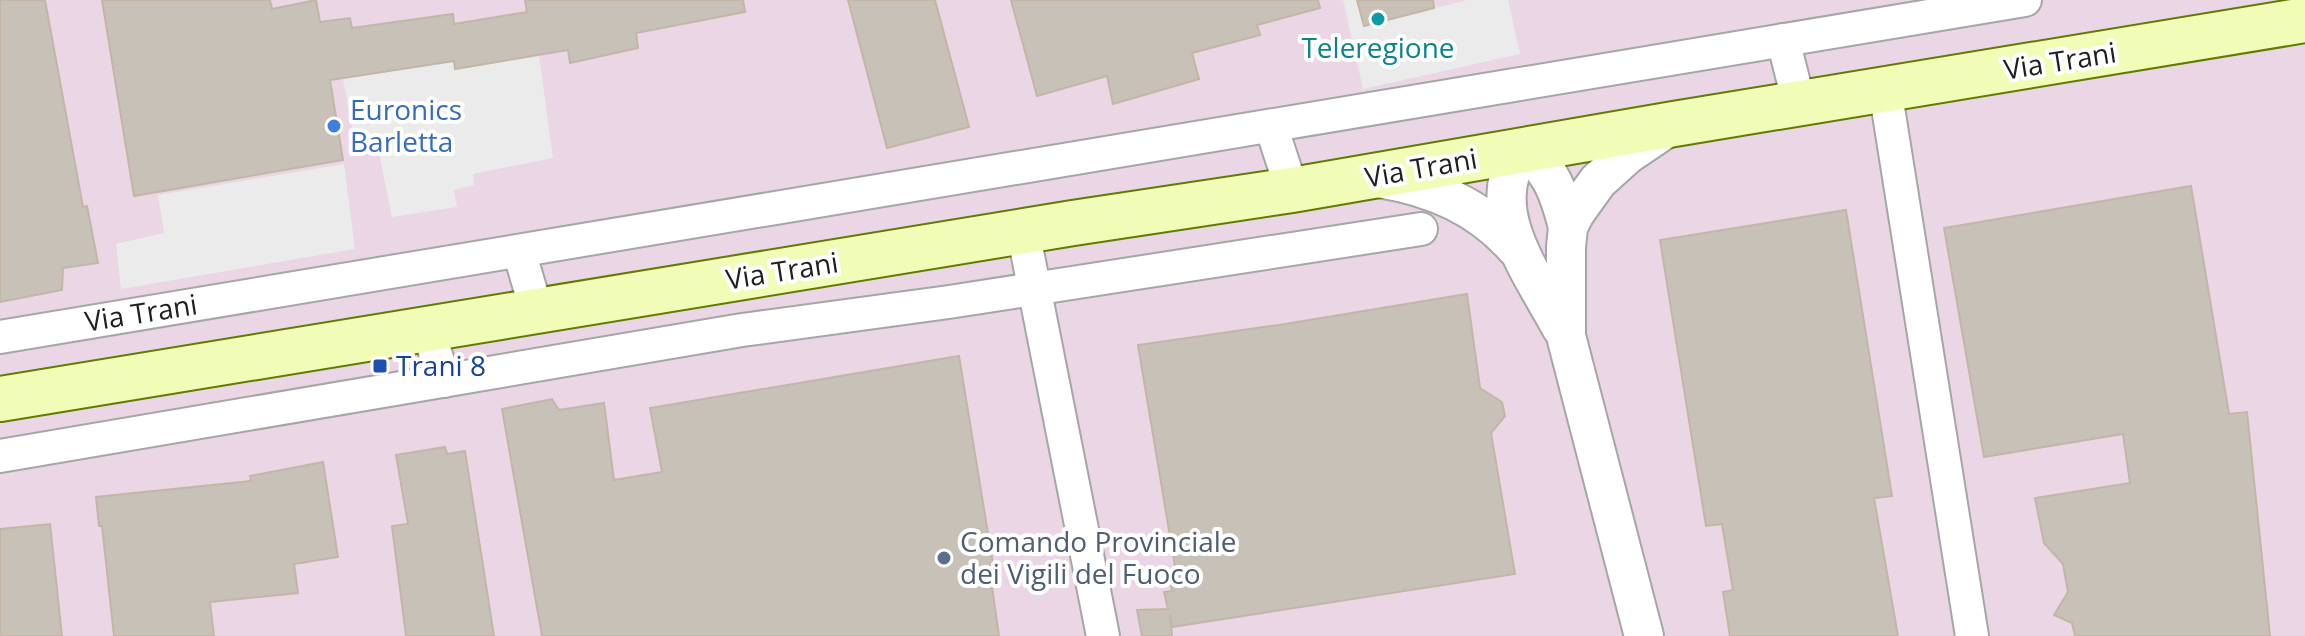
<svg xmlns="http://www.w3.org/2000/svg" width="2305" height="636" font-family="'Open Sans',sans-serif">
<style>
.industrial{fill:#ead6e4}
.parking{fill:#ebebeb}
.building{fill:#c8c1b7;stroke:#c3b6a6;stroke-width:2}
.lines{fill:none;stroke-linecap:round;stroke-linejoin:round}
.minor-casing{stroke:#a6a6a6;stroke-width:36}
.tertiary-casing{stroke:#a6a6a6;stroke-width:42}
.secondary-casing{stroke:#5f7c00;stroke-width:48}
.minor{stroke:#fff;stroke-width:32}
.tertiary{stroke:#fff;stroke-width:38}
.secondary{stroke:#f1fdb6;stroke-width:44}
.culture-dot{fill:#0f9aa8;stroke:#fff;stroke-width:3}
.shop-dot{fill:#3f7fe0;stroke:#fff;stroke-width:3}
.transit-dot{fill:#1a4fb4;stroke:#fff;stroke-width:3}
.service-dot{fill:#5c6f8a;stroke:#fff;stroke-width:3}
.labels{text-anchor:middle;stroke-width:8;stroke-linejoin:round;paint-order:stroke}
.culture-label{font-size:28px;fill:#0d838f;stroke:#fff}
.street-label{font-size:28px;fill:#1f1f1f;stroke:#fff}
.shop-label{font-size:28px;fill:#366cbe;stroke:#fff;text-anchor:start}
.transit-label{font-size:28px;fill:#164399;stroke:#fff;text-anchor:start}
.service-label{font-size:28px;fill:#4e5e75;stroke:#fff;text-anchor:start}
</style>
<rect width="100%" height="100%" fill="#f0eee4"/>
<!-- industrial -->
<rect class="industrial" x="0" y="0" width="2305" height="636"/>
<!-- parking -->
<g class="parking">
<polygon points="1343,0 1357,0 1364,26 1467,0 1508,0 1520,54 1363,89"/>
<polygon points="539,56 553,158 473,174 474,185 454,190 457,207 392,217 377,143 356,147 343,79 453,62 455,70"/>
<polygon points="344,164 355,249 121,289 116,244 164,233 158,195"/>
</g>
<!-- building -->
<g class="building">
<polygon points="0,0 45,0 83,207 87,206 98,263 63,268 62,290 0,302"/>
<polygon points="102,0 270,0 272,9 316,0 320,22 350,18 352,28 453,14 454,24 527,12 525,0 743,0 745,12 636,33 638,48 570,63 568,50 455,69 454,61 330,80 343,160 134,196"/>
<polygon points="848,0 935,0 969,127 887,148"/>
<polygon points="1011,0 1318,0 1320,8 1257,25 1260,35 1192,53 1199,79 1113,104 1107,76 1037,96"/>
<polygon points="1357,0 1433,0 1434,8 1364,26"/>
<polygon points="2191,186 2229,414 2247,412 2270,636 2075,636 2072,623 2054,615 2068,592 2063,564 2044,543 2035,498 2130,483 2123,434 1984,457 1944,228"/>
<polygon points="1846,210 1892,496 1874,498 1898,636 1730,636 1723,592 1733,590 1722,524 1706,526 1660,240"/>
<polygon points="1467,294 1480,388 1502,402 1505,416 1491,433 1515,574 1172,627 1170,615 1172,636 1142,636 1137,610 1168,609 1164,592 1172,591 1170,579 1177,578 1138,345 1285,324"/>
<polygon points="959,356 993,564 989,566 999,636 542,636 502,409 552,399 559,410 604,403 614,480 662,472 650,408"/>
<polygon points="445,447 447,454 465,451 494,636 406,636 392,526 408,524 396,455"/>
<polygon points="323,462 338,557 294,564 298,593 210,602 214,636 114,636 102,526 99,526 96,497 251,481 250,476"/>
<polygon points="50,524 62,636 0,636 0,529"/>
</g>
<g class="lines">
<defs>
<g id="minor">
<polyline points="1783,40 1799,103"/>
<polyline points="1885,89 1972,636"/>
<polyline points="1271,126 1292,190"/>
<polyline points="1023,231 1103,636"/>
<polyline points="519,251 537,312"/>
<polyline points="428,329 444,381"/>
<polyline points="0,337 2025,0"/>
<polyline points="0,456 742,330 949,302 1421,229"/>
</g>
<g id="tertiary">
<path d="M 1379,178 C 1433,187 1479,206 1516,248"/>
<path d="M 1561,327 C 1533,274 1480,208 1522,150 C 1551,166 1560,196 1568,227"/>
<polyline points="1644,636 1566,336 1566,247 1568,227 1575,213 1598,181 1628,154 1671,125"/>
</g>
<polyline id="secondary" points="0,399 1073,223 1292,190 1674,124 2305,20"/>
</defs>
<!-- minor casing -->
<use href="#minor" class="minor-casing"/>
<!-- tertiary casing -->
<use href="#tertiary" class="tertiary-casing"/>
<!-- secondary casing -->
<use href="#secondary" class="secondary-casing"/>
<!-- minor -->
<use href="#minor" class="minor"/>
<!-- tertiary -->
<use href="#tertiary" class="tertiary"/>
<!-- secondary -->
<use href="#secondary" class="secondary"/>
</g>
<!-- markers -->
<circle class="culture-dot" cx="1378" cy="19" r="8"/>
<circle class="shop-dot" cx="334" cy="126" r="8"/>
<rect class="transit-dot" x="372" y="358" width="16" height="16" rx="4"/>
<circle class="service-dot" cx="944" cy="558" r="8"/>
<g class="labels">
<!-- culture labels -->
<g class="culture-label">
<text x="1378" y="58">Teleregione</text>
</g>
<!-- street labels -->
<g class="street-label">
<text transform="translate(2060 61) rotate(-9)" y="10">Via Trani</text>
<text transform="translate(1421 168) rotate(-10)" y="10">Via Trani</text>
<text transform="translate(782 271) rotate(-9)" y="10">Via Trani</text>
<text transform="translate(141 313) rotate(-9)" y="10">Via Trani</text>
</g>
<!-- shop labels -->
<g class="shop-label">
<text x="350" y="120">Euronics<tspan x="350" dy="32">Barletta</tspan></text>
</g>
<!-- transit labels -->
<g class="transit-label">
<text x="396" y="376">Trani 8</text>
</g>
<!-- service labels -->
<g class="service-label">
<text x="960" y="552">Comando Provinciale<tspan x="960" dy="32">dei Vigili del Fuoco</tspan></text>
</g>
</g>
</svg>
